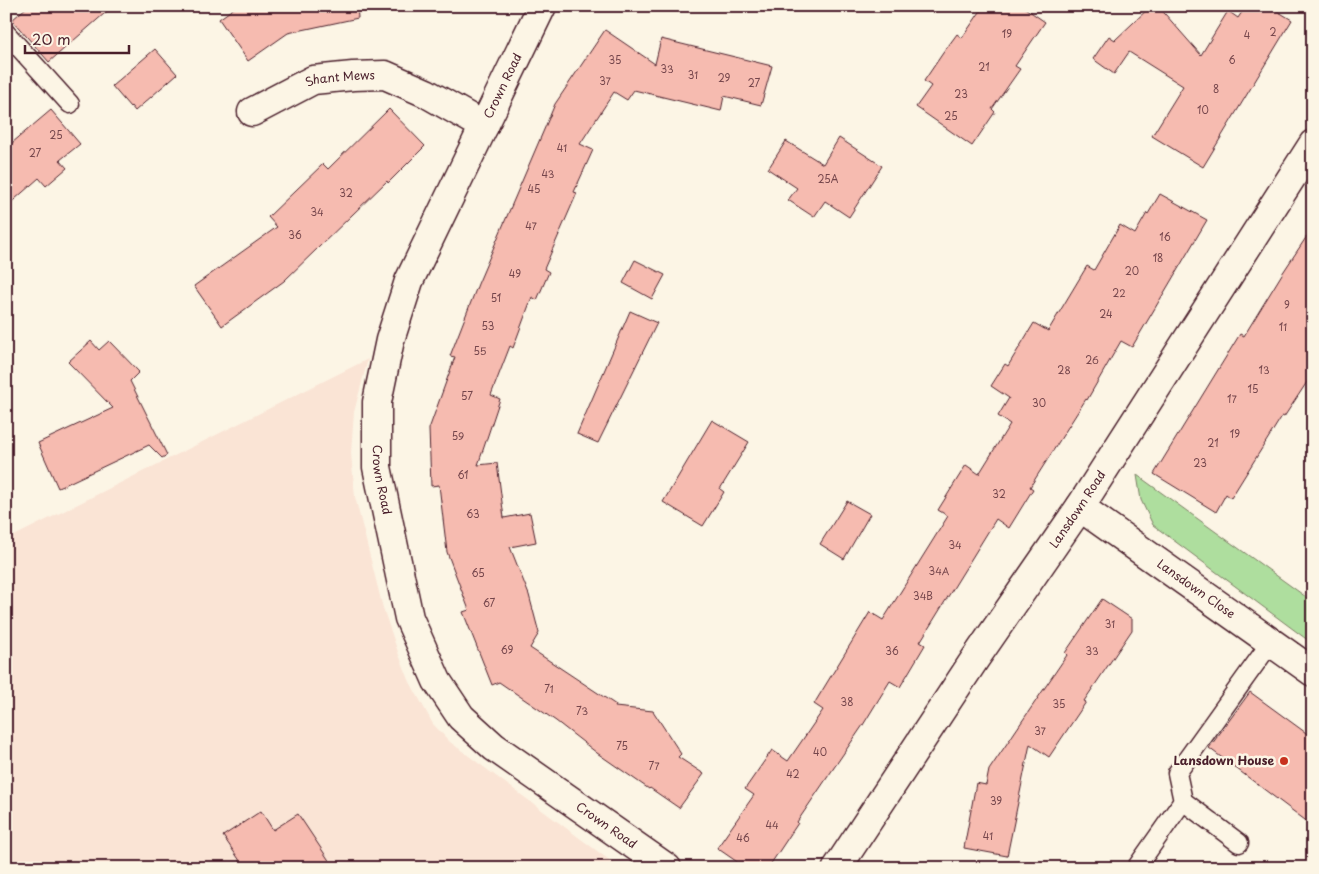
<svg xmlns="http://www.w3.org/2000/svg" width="1319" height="874" font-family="'Playpen Sans',sans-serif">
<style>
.built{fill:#fae4d5}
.green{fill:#aede9e;stroke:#7c7e64}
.building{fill:#f6bbb0;stroke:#4a1f2b}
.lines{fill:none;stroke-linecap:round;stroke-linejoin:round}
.service-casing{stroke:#4a1f2b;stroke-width:21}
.minor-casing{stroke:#4a1f2b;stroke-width:31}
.service{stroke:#fcf5e5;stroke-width:18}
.minor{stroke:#fcf5e5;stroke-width:28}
.poi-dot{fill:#c8321e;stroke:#fcf5e5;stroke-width:2}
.labels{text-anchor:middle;stroke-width:5;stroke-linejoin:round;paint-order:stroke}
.number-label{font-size:10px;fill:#75464c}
.street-label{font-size:12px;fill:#4a1f2b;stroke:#fcf5e5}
.poi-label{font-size:12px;font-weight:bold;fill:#4a1f2b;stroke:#fcf5e5;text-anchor:end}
</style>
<rect width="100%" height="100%" fill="#fcf5e5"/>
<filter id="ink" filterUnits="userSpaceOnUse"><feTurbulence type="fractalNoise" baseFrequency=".02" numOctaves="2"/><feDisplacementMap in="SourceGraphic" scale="10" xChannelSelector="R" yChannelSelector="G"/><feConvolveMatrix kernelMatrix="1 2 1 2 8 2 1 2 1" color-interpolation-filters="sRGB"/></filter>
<g filter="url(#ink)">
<!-- built -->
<polygon class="built" points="368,359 354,412 351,453 355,497 383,608 399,655 410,682 433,724 450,742 620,868 6,868 6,530 12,537"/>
<!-- green -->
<polygon class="green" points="1137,475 1313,602 1313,644 1153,525 1141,500"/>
<!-- building -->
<g class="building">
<polygon points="28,6 113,6 49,62 12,20"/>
<polygon points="237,6 357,6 358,18 288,33 248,61 219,19"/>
<polygon points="984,6 1022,6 1045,22 1015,66 1020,69 992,109 995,112 972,146 916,107 931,86 924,81 943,53 957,34 962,38"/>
<polygon points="1151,6 1158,6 1201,55 1228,11 1238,18 1246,6 1269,6 1292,20 1203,167 1152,136 1183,86 1129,52 1114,74 1093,59 1109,36 1115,40"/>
<polygon points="605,30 655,64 661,39 772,66 761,105 724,96 721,111 634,90 627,100 614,92 580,144 593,150 574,192 577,193 544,269 549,272 537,300 532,297 513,348 510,346 491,395 500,399 478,465 497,463 504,518 530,513 536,542 510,547 529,595 539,633 530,648 616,705 615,707 653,711 681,754 678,757 704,774 679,808 650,788 649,789 597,753 556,721 499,682 492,685 463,612 469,610 447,552 439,485 431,486 429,429 455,357 450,356 478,284 555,104"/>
<polygon points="155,49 177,74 135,111 131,106 130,107 112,86"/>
<polygon points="389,109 425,146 388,183 387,181 284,281 222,326 194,286 277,227 268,217 323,164 328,169"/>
<polygon points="51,110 80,144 60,160 67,168 46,186 39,178 6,207 6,148"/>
<polygon points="839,138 882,166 849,217 825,201 814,217 788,200 797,188 768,169 786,141 823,164"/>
<polygon points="1160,194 1207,220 1132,347 1121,341 1087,400 1086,399 1030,487 1033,489 1009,528 996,519 920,642 925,645 900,687 890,681 863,725 797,822 798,823 768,868 746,868 717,848 754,795 745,789 772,750 788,761 823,710 814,704 870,612 883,620 948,516 938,510 966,465 979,474 1010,424 998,416 1009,398 991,386 1005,364 1008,366 1034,323 1048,331 1087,266 1094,270 1120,225 1135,234 1147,213 1148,214"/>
<polygon points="1313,227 1313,373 1284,417 1282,416 1231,498 1226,494 1216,512 1154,474 1240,334 1244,336 1282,274"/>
<polygon points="635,260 665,275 652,299 623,283"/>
<polygon points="630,311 657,323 598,443 577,434"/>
<polygon points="91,341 99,350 109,341 139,372 130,381 167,455 162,458 149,445 58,488 38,443 113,408 68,362"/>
<polygon points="712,420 749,442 720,489 724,492 703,526 663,502"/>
<polygon points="847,501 870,514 844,559 820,544"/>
<polygon points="1102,599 1132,619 1132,630 1084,701 1086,702 1049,757 1030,744 1007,856 964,848 976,783 986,785 989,770 1067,655 1065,653"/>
<polygon points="1250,692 1313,738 1313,826 1209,748"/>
<polygon points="261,811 273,830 298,814 334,868 245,868 223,836"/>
</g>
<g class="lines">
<defs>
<g id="service">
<polyline points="6,33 70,104"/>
<polyline points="1239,843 1183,801 1177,773 1271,642"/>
<polyline points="1136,868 1183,801"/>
</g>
<g id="minor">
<path id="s1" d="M 542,6 L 409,281 L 390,340 L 377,402 L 377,467 L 409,618 L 437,681 L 461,717 L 494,747 L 667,868"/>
<path id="s2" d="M 252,112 L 313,80 L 353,76 L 385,75 L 426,93 L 484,126"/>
<path id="s3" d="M 1080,507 L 1313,672"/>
<path id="s4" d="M 837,868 L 975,659 L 1080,507 L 1313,144"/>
</g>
</defs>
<!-- service casing -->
<use href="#service" class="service-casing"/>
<!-- minor casing -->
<use href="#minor" class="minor-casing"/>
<!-- service -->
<use href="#service" class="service"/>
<!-- minor -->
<use href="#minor" class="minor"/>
</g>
</g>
<!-- markers -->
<circle class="poi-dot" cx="1284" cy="761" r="5"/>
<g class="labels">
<!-- number labels -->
<g class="number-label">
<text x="1273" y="36">2</text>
<text x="1007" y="38">19</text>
<text x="1247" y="39">4</text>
<text x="615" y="64">35</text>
<text x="1232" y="64">6</text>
<text x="984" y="71">21</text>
<text x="667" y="73">33</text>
<text x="693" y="79">31</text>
<text x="724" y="82">29</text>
<text x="605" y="85">37</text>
<text x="754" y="87">27</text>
<text x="1216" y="93">8</text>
<text x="961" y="98">23</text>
<text x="1203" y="114">10</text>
<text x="951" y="120">25</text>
<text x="56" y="139">25</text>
<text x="562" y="152">41</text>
<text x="35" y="157">27</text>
<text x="548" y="178">43</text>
<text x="828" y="183">25A</text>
<text x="534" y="193">45</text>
<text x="346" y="197">32</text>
<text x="317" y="216">34</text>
<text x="531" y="230">47</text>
<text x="295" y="239">36</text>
<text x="1165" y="241">16</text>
<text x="1158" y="262">18</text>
<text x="1132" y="275">20</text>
<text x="515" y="278">49</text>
<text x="1119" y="297">22</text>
<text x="496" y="302">51</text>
<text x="1287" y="309">9</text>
<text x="1106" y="318">24</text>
<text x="488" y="330">53</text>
<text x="1283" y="331">11</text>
<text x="480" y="355">55</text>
<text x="1092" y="364">26</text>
<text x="1064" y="374">28</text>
<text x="1264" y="374">13</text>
<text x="1253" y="393">15</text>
<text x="467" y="400">57</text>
<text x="1232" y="403">17</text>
<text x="1039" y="407">30</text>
<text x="1235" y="438">19</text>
<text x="458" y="440">59</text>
<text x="1213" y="447">21</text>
<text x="1200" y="467">23</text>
<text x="463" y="479">61</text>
<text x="999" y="498">32</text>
<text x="473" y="518">63</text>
<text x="955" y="549">34</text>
<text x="939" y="575">34A</text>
<text x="478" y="577">65</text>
<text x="923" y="600">34B</text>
<text x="489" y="607">67</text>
<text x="1110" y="628">31</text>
<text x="507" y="654">69</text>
<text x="892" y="655">36</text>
<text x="1092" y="655">33</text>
<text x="549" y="693">71</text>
<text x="847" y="706">38</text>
<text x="1059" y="708">35</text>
<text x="582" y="715">73</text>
<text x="1040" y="735">37</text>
<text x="622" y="750">75</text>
<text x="820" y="756">40</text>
<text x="654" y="770">77</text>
<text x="793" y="778">42</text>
<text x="996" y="805">39</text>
<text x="772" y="829">44</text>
<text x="988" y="840">41</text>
<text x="743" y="842">46</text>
</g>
<!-- street labels -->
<g class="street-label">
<text dy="4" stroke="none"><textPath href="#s2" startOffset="96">Shant Mews</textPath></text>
<text transform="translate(503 86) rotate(-64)" y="4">Crown Road</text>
<text dy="4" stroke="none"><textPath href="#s1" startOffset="509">Crown Road</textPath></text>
<text dy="4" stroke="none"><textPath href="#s4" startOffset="432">Lansdown Road</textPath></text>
<text dy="4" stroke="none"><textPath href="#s3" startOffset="142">Lansdown Close</textPath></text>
<text dy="4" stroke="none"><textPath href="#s1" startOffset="944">Crown Road</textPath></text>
</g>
<!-- poi labels -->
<g class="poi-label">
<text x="1274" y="765">Lansdown House</text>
</g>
</g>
<!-- margin -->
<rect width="1319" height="874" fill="none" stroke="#fcf5e5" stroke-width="25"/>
<rect x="12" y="12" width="1294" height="849" fill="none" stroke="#4a1f2b" stroke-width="2" filter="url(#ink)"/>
<!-- scale -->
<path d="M25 45v8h104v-8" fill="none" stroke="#4a1f2b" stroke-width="2.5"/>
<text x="32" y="45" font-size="15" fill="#4a1f2b" stroke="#fcf5e5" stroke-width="4" paint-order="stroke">20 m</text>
</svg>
